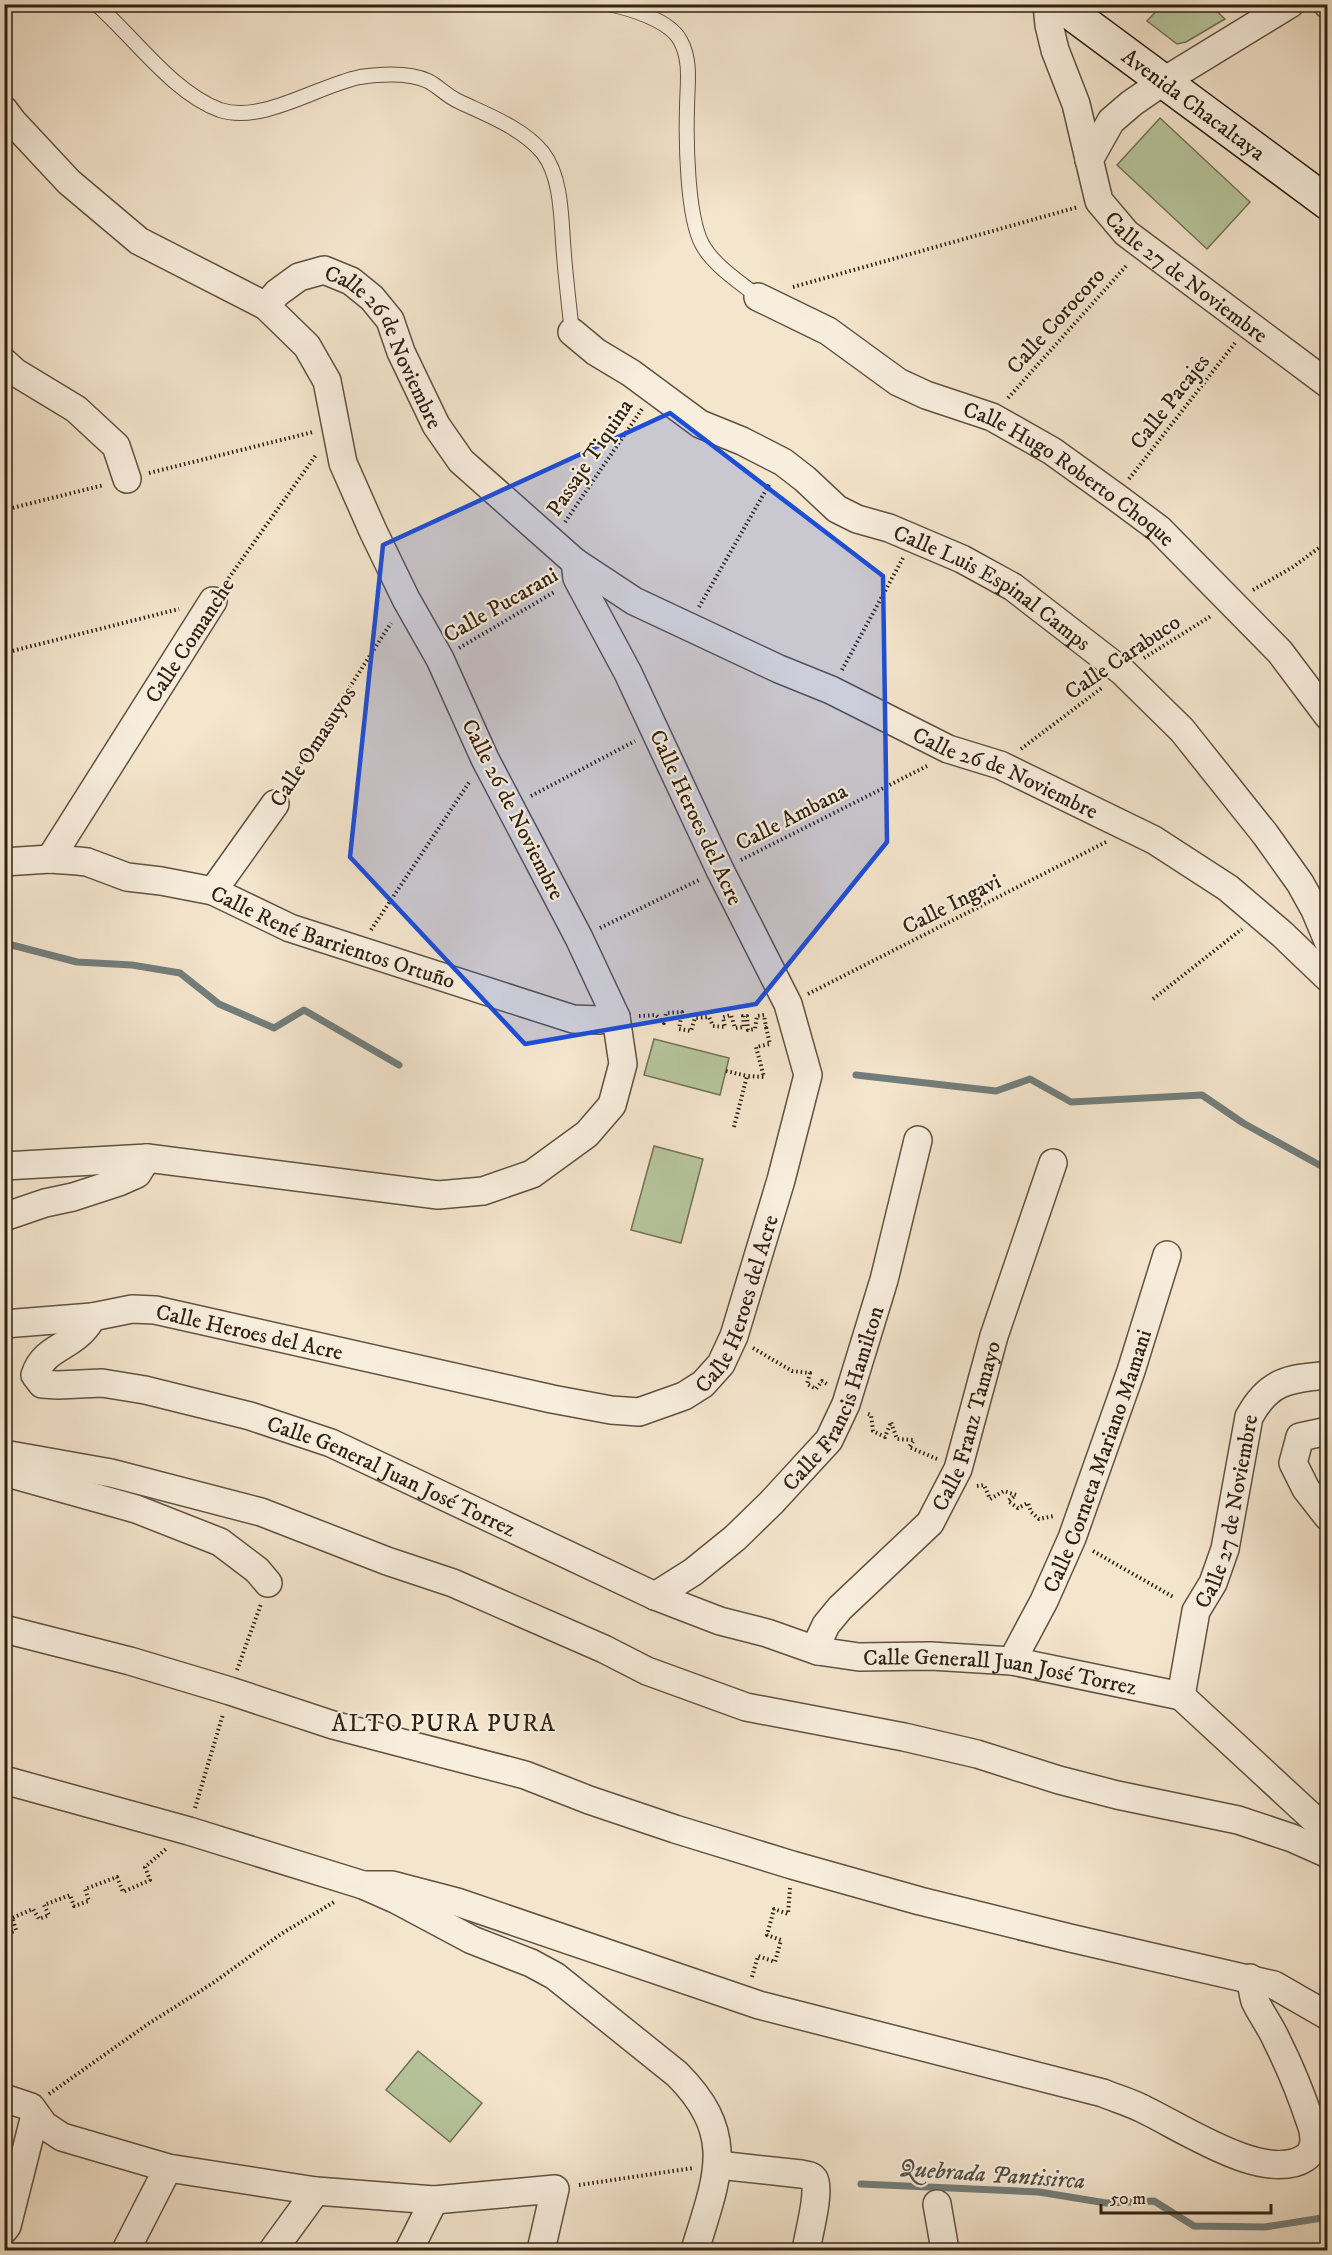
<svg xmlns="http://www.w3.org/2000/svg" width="1332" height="2255" font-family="'IM FELL DW Pica',serif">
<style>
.green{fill:#b7c59c;stroke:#727257;stroke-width:1.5}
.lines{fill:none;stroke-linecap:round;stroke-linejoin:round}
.stream{stroke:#727e7c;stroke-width:7}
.lane-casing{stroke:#605141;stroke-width:16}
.street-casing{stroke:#605141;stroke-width:30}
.secondary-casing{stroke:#2e2012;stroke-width:36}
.path{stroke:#2e2012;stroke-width:4;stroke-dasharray:1.5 3;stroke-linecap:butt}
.lane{stroke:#f8eede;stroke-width:14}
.street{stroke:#f8eede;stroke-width:27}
.secondary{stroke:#f8eede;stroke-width:33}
.marked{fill:#1d4ed8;fill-opacity:0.2;stroke:#1d4ed8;stroke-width:4.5;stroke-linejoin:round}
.labels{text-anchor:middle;stroke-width:4.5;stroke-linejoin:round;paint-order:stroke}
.street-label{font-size:22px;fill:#2e2012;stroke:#f8eede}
.neighbourhood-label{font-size:24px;letter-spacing:1.5px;fill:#2e2012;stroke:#f8eede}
.water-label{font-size:24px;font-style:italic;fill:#504f47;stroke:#f8eede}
</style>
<rect width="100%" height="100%" fill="#f4e5cd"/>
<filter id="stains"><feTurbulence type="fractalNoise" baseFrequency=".00333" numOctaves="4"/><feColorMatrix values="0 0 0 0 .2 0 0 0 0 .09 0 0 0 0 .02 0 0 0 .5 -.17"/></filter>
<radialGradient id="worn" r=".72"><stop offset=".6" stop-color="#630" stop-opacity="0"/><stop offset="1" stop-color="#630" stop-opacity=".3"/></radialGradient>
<!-- green -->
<g class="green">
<polygon points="1163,4 1210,5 1225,19 1186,42 1177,44 1147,21"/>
<polygon points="1160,118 1250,202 1207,249 1117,165"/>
<polygon points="654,1039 729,1058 720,1095 644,1075"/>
<polygon points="654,1146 703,1159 681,1243 631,1230"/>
<polygon points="418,2051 482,2103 450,2142 386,2090"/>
</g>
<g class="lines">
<!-- stream -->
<g class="stream">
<polyline points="4,943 77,962 132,965 180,973 219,1004 274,1028 304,1010 399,1065"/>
<polyline points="856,1075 996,1091 1030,1079 1071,1102 1202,1095 1243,1123 1323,1167 1328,1167"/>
<polyline points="861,2184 1039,2192 1106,2203 1154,2201 1194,2226 1265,2227 1328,2217"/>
</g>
<defs>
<g id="lane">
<path d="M 96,4 C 134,37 173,93 220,110 C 263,124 319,85 360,77 C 381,74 408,72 428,81 C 438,86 447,96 458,101 C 487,115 523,128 543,153 C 563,179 561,224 564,255 C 566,280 569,306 572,332"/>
<path d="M 608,4 C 629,8 669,20 680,40 C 692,61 687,86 687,108 C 686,141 687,216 702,244 C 713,265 740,282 758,297"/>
</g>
<g id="street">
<path id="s1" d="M 1047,4 L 1049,25 L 1055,50 L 1076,104 L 1099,201 L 1126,233 L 1328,384"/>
<polyline points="1327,4 1328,5"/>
<polyline points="4,110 13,122 69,182 139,241 266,306"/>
<polyline points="1089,160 1111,121 1132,103 1164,81 1290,4"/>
<path id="s2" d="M 758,297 L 828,331 L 898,382 L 926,395 L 992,417 L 1052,451 L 1116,497 L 1159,529 L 1280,652 L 1328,716"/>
<path id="s3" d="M 572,332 L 596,352 L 631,373 L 700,424 L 742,441 L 783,462 L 805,479 L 837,509 L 857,519 L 889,528 L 962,559 L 1013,587 L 1123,672 L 1182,730 L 1265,834 L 1300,883 L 1315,910 L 1328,941"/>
<polyline points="4,362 15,372 76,409 116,446 127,479"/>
<polyline points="50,859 213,601"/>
<path id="s4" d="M 4,862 L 50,859 L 78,861 L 87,862 L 127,877 L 161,881 L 213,891 L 290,928 L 573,1019 L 599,1020 L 616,1017"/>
<polyline points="213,891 275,804"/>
<path id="s5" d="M 4,1166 L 147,1158 L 438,1195 L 483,1191 L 532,1174 L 587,1134 L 612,1105 L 623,1064 L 616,1017 L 579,938 L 485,759 L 440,659 L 406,599 L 373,531 L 343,463 L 327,381 L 307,346 L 266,306 L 277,293 L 299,277 L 324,270 L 351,281 L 372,298 L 390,320 L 401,352 L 436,425 L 461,461 L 575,562 L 634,601 L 779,669 L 831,690 L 948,749 L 1000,765 L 1154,840 L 1228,888 L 1282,934 L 1328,978"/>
<polyline points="4,1217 45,1203 73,1197 119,1182 137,1174 147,1158"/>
<path id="s6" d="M 92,1317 C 90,1321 87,1326 84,1329 C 68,1348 44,1348 35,1375 L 42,1384 L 58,1385 L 102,1383 L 145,1390 L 250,1416 L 331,1443 L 655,1596 L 720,1621 L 767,1633 L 818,1651 L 859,1657 L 931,1656 L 1012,1661 L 1181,1696"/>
<path id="s7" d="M 4,1324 L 92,1317 L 132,1309 L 155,1310 L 552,1399 L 611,1410 L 639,1412 L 684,1396 L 703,1384 L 721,1364 L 734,1336 L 781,1180 L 808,1075 L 788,1004 L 720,870 L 628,673 L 577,578 L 575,562"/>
<polyline points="1328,1431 1300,1437 1293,1463 1306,1489 1328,1517"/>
<polyline points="4,1454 111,1473 261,1512 387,1561 453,1583 604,1649 647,1671 746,1707 904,1737 977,1754 1059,1780 1117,1795 1238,1820 1292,1838 1328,1854"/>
<polyline points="4,1472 136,1509 220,1542 257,1570 268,1583"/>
<path id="s8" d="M 655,1596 L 693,1572 L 735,1538 L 771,1503 L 829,1440 L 846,1404 L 884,1280 L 918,1140"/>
<polyline points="4,1629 130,1661 230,1691 333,1725 525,1775 589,1800 675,1829 792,1865 920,1901 1070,1938 1274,1985 1328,2016"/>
<path id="s9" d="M 818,1651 L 818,1642 L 826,1625 L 840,1608 L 930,1523 L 958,1469 L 994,1336 L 1053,1163"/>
<path id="s10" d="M 1012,1661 L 1044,1601 L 1072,1538 L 1131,1371 L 1167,1255"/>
<path id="s11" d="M 1181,1696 L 1196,1611 L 1213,1583 L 1225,1549 L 1249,1417 C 1269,1380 1289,1379 1328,1375"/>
<polyline points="1181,1696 1328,1832"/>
<path d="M 4,1780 L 189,1831 L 363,1885 L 397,1900 L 472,1940 L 531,1963 L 555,1976 L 677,2074 C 738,2135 717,2177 695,2250"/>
<path d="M 363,1885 L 392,1885 L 457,1902 L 759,2005 L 1103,2093 C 1115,2098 1129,2102 1141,2108 C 1180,2126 1264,2184 1305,2158 C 1317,2150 1315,2133 1310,2121 C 1301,2094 1290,2067 1277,2041 C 1271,2027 1261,2014 1255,2001 C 1253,1994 1252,1986 1250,1978"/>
<polyline points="4,2098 31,2107 44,2125 62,2137 168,2168 316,2191 434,2200 555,2189 541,2250"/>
<path d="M 718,2165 L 801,2174 C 806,2175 811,2175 814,2179 C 821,2189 808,2237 806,2250"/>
<polyline points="937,2204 945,2250"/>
<polyline points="4,2230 7,2226 35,2115"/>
<polyline points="126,2250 168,2168"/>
<polyline points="273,2250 316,2191"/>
<polyline points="409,2250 434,2200"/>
</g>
<g id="secondary">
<path id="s12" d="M 1059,4 L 1328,203"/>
</g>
</defs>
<!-- lane casing -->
<use href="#lane" class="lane-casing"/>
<!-- street casing -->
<use href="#street" class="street-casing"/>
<!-- secondary casing -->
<use href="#secondary" class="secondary-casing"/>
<!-- path -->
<g class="path">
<polyline points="793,287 1078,207"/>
<polyline points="1008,398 1127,265"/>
<polyline points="149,473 313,432"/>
<polyline points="1129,479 1235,343"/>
<polyline points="4,510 104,485"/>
<polyline points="565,522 642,409"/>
<polyline points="226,582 316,455"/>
<polyline points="1253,590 1293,567 1328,541"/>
<polyline points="699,607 770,483"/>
<polyline points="459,648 556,591"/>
<polyline points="4,653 179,609"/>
<polyline points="1144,658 1211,616"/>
<polyline points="842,670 903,558"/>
<polyline points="1021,749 1103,687"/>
<polyline points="286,786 391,623"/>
<polyline points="531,796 635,741"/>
<polyline points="741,860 927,766"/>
<polyline points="600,928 699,880"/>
<polyline points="371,930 470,781"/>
<polyline points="808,994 1106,842"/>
<polyline points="1153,999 1242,929"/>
<polyline points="639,1016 656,1015 664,1023 666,1013 682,1012 679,1029 691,1031 695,1018 709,1017 713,1026 725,1027 723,1017 731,1015 735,1028 744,1027 743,1016 747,1016 748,1030 755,1029 757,1016 764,1015 766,1027 769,1024"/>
<polyline points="726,1071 747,1076"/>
<polyline points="734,1127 747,1076 764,1077 756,1047 770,1044 766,1027"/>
<polyline points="753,1348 792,1371 810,1373 807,1384 816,1389 822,1381 827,1384"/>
<polyline points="868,1414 871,1415 873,1431 885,1437 891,1422 897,1439 914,1440 909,1447 937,1459"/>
<polyline points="977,1486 984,1485 990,1499 1004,1491 1016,1495 1008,1501 1018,1508 1028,1503 1031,1512 1039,1519 1054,1516"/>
<polyline points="1093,1551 1175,1598"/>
<polyline points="237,1670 261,1604"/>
<polyline points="195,1808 223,1714"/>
<polyline points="4,1936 16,1930 12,1918 33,1909 39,1919 49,1915 44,1905 70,1895 74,1906 89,1901 85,1889 117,1877 123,1892 150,1880 145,1867 166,1849"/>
<polyline points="752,1977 758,1956 775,1962 781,1940 767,1935 774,1909 788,1914 790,1888"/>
<polyline points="49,2094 148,2024 213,1983 281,1934 334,1902"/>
<polyline points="579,2185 693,2168"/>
</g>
<!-- lane -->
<use href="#lane" class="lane"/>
<!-- street -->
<use href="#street" class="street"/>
<!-- secondary -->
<use href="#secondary" class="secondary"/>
</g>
<!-- marked area -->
<path class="marked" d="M 670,413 L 883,576 L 887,842 L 756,1004 L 525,1044 L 350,857 L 383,545 Z"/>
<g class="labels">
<!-- street labels -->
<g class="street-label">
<text dy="8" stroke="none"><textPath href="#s12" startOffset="168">Avenida Chacaltaya</textPath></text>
<text dy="8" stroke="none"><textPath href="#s1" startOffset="321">Calle 27 de Noviembre</textPath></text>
<text transform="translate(1055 320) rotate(-48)" y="8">Calle Corocoro</text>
<text dy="8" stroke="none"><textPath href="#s5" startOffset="1701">Calle 26 de Noviembre</textPath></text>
<text transform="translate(1169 401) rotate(-52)" y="8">Calle Pacajes</text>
<text transform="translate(589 457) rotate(-56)" y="8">Passaje Tiquina</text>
<text dy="8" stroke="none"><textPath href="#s2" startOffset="360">Calle Hugo Roberto Choque</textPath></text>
<text dy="8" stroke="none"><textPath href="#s3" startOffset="496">Calle Luis Espinal Camps</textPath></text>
<text transform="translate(500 604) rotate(-30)" y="8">Calle Pucarani</text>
<text transform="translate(189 640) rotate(-57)" y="8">Calle Comanche</text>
<text transform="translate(1122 656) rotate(-34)" y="8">Calle Carabuco</text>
<text transform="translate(312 746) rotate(-57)" y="8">Calle Omasuyos</text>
<text dy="8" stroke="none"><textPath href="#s5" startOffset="2475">Calle 26 de Noviembre</textPath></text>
<text transform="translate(514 809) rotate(63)" y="8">Calle 26 de Noviembre</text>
<text transform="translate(791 816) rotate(-27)" y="8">Calle Ambana</text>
<text transform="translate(697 817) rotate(65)" y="8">Calle Heroes del Acre</text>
<text transform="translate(951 903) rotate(-27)" y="8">Calle Ingavi</text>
<text dy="8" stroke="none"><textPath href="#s4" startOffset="342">Calle René Barrientos Ortuño</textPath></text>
<text dy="8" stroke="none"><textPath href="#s7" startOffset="806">Calle Heroes del Acre</textPath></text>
<text dy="8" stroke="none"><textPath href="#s7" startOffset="249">Calle Heroes del Acre</textPath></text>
<text dy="8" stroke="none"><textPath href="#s8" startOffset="274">Calle Francis Hamilton</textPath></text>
<text dy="8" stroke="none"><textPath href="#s9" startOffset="278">Calle Franz Tamayo</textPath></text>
<text dy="8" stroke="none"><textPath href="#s10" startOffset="218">Calle Corneta Mariano Mamani</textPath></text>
<text dy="8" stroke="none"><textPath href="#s6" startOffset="460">Calle General Juan José Torrez</textPath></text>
<text dy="8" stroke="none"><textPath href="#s11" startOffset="192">Calle 27 de Noviembre</textPath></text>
<text dy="8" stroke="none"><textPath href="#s6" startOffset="1106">Calle Generall Juan José Torrez</textPath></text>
</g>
<!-- neighbourhood labels -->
<g class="neighbourhood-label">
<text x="444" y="1731">ALTO PURA PURA</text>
</g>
<!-- water labels -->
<g class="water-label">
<text transform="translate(992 2174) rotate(4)" y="8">Quebrada Pantisirca</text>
</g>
</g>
<!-- margin -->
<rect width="1332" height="2255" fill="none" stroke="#f4e5cd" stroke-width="24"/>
<rect x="6" y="6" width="1320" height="2243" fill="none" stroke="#2e2012" stroke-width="3"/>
<rect x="12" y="12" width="1308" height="2231" fill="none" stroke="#2e2012" stroke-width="1.5"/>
<!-- scale -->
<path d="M1101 2204v9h170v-9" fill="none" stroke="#2e2012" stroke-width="3"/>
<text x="1110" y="2204" font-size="18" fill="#2e2012" stroke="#f8eede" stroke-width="4.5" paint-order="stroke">50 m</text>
<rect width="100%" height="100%" filter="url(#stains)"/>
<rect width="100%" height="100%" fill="url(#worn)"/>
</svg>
